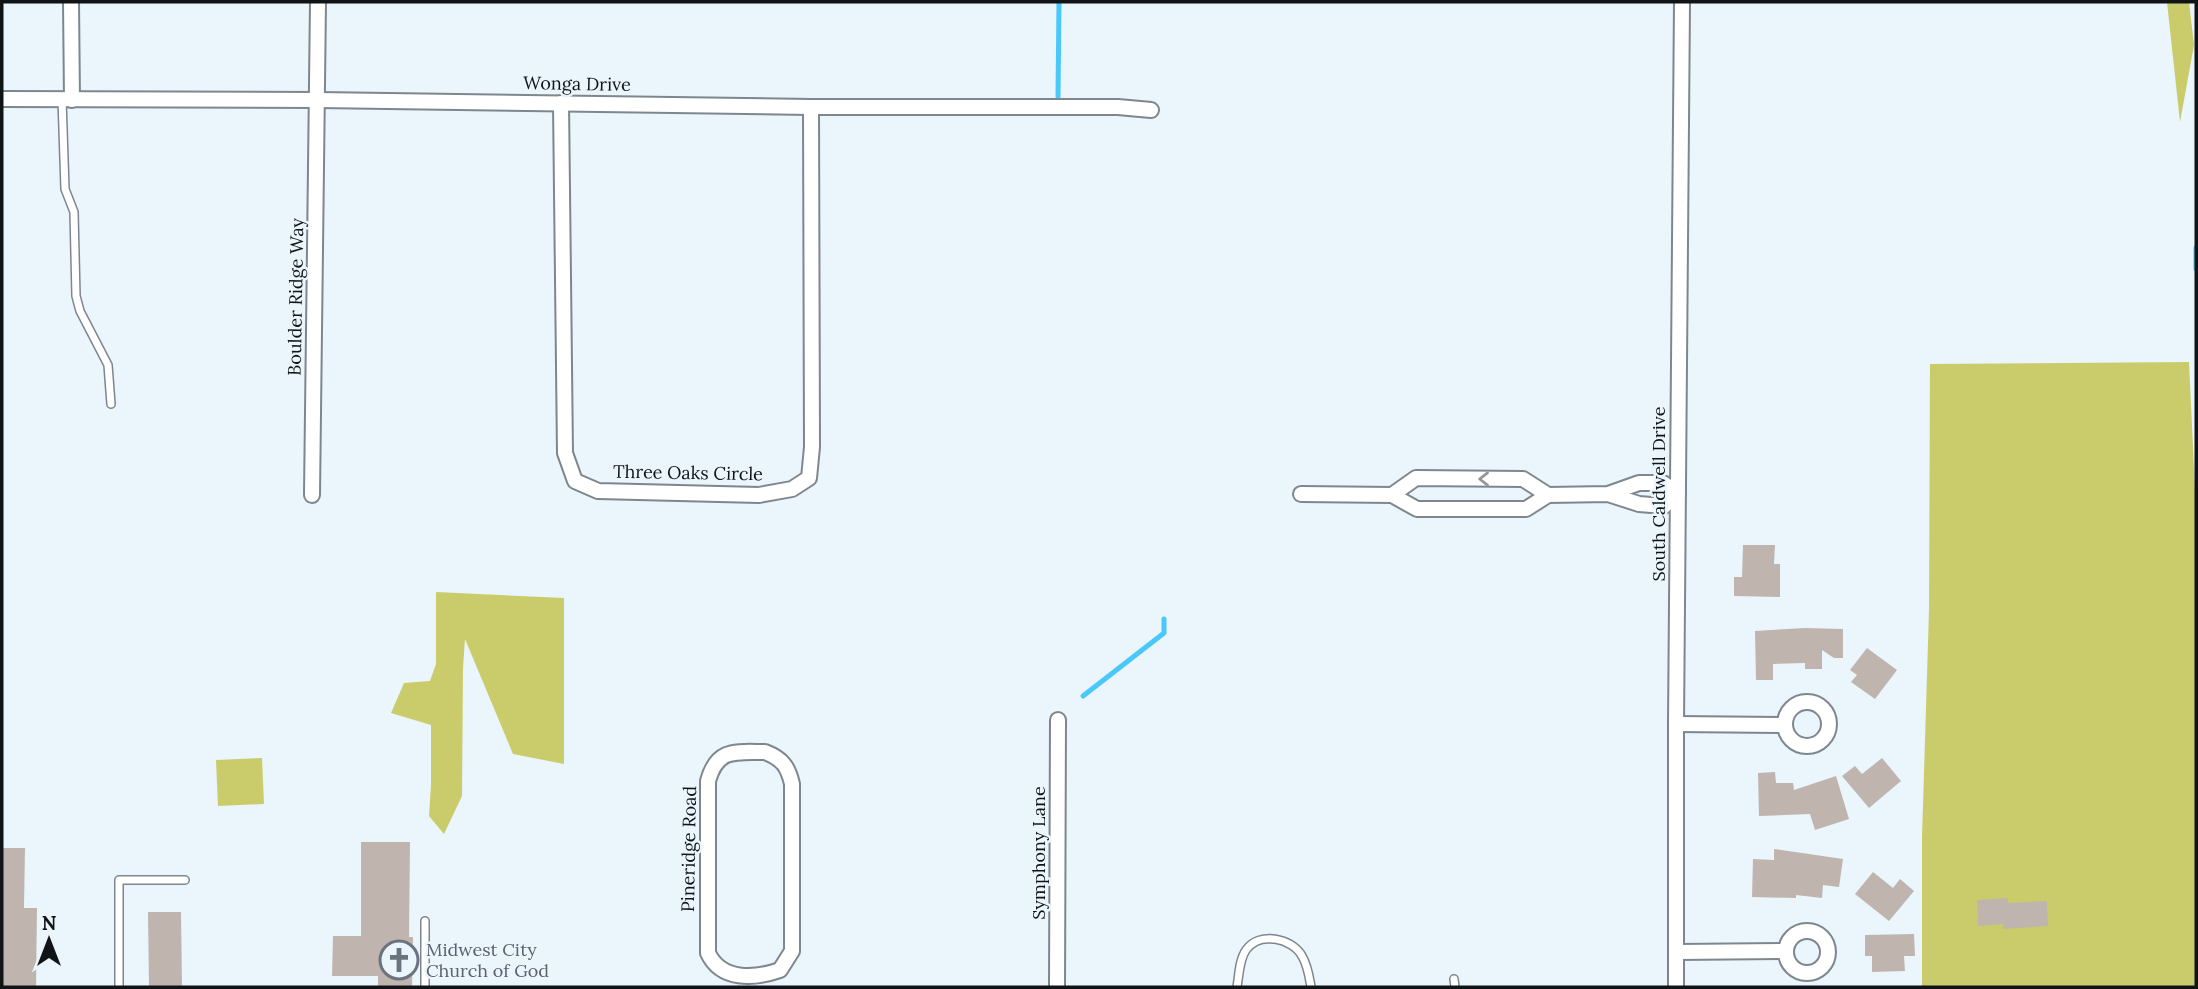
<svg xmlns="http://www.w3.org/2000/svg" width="2198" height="989" font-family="Lora,serif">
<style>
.green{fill:#cacc6b}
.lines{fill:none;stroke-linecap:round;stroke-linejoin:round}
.stream{stroke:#4ac8f9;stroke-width:5}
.building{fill:#bfb5ae}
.lane-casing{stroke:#7e878e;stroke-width:10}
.street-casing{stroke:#7e878e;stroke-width:18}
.lane{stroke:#fff;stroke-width:7}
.street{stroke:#fff;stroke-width:14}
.oneway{stroke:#949597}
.labels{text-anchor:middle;stroke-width:5;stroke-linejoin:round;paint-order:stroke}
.street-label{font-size:18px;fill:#111417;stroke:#eaf5fc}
.worship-label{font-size:18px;fill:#5b616d;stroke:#eaf5fc;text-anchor:start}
</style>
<rect width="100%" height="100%" fill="#eaf5fc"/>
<!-- green -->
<g class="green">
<polygon points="2167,2 2189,2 2194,45 2180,122"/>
<polygon points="2189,362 2196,511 2196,987 1922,987 1922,838 1929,610 1930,364"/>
<polygon points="436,592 564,598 564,764 513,754 465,639 463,668 462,796 444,834 429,816 431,785 431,725 391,713 404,683 430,681 436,664"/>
<polygon points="262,758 264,804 218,806 216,760"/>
</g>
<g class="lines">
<!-- stream -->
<g class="stream">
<polyline points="1058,97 1059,2"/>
<polyline points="2196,248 2196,269"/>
<polyline points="1083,696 1164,633 1164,619"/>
</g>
</g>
<!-- building -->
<g class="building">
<polygon points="1743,545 1775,545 1774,564 1780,564 1780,597 1734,596 1734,577 1742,577"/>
<polygon points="1805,628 1843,629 1843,658 1834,658 1822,650 1822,669 1805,669 1805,663 1773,664 1773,680 1756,680 1755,631"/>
<polygon points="1867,648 1897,670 1875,699 1851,682 1857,675 1850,670"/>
<polygon points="1882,758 1901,781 1869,808 1842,776 1855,766 1862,774"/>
<polygon points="1775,772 1776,783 1793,783 1794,790 1836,776 1849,819 1815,830 1810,814 1759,816 1758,773"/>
<polygon points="361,842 410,842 409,937 413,937 412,987 378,987 378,976 332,976 333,936 361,936"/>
<polygon points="2,848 25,848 24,908 37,908 36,987 2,987"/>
<polygon points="1774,849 1843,859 1839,887 1823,885 1822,898 1796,895 1796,898 1752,897 1753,859 1774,860"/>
<polygon points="1873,872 1893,888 1900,879 1914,891 1889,921 1855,894"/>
<polygon points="2008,898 2008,903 2047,901 2048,926 2003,929 2003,924 1978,926 1977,900"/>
<polygon points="148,912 181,912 182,987 149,987"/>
<polygon points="1914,934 1915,956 1904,956 1905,971 1872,972 1872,956 1865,956 1865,935"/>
</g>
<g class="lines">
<defs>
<g id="lane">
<polyline points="62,99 65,189 74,212 76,296 80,311 108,365 111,404"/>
<polyline points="1454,979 1455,987"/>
<polyline points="119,987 119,880 185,880"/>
<polyline points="425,987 425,921"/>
<path d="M 1237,987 C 1239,976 1239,960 1246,950 C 1259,931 1292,938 1302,956 C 1308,966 1309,976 1311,987"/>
</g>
<g id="street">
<polyline points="71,2 72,100"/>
<polyline points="2,99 318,100 811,107 1118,107 1151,110"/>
<polyline points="561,103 565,453 575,481 598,491 759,495 792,489 809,478 812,447 811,107"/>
<polyline points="1301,494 1392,495 1417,509 1526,509 1548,495 1608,494 1639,504 1664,506 1678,493 1663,483 1639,483 1608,494"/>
<polyline points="312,495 318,2"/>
<polyline points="1392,495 1416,478 1523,479 1548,495"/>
<circle cx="1807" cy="724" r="22"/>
<polyline points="1676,724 1785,725"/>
<path d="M 765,752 C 783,759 788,767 792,784 L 792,951 L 780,970 C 754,979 721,981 708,953 L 708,781 C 717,748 735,752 765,752 Z"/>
<circle cx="1807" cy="952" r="21"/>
<polyline points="1677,952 1786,951"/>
<polyline points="1057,987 1058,720"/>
<polyline points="1676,987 1676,724 1682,2"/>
</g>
</defs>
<!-- lane casing -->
<use href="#lane" class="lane-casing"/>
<!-- street casing -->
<use href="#street" class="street-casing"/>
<!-- lane -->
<use href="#lane" class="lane"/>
<!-- street -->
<use href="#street" class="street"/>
</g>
<!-- one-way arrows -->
<defs><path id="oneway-chevron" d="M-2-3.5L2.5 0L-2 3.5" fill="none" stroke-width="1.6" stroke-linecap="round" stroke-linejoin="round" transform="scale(1.75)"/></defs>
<use class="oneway" href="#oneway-chevron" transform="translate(1484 479) rotate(-180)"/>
<!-- icons -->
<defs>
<symbol id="church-ring" viewBox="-11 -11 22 22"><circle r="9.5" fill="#eaf5fc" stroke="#6b7280" stroke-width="1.5"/><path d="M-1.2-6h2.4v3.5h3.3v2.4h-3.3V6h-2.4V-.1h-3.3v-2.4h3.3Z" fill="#6b7280"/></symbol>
</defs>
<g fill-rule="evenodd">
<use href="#church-ring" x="377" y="938" width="44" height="44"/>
</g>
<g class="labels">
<!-- street labels -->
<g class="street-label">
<text transform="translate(577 84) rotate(1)" y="6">Wonga Drive</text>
<text transform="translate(296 297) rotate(-89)" y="6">Boulder Ridge Way</text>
<text transform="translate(688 473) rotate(1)" y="6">Three Oaks Circle</text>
<text transform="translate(1659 494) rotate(-90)" y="6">South Caldwell Drive</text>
<text transform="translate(689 849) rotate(-89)" y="6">Pineridge Road</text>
<text transform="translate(1039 853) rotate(-90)" y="6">Symphony Lane</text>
</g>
<!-- worship labels -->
<g class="worship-label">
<text x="426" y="956">Midwest City<tspan x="426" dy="21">Church of God</tspan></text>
</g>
</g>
<!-- border -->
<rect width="2198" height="989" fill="none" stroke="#111417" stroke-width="7"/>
<!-- north arrow -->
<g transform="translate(49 940)" stroke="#eaf5fc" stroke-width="5" paint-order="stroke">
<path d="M0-5L12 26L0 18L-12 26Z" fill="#111417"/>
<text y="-10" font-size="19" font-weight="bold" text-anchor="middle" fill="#111417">N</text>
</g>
</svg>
